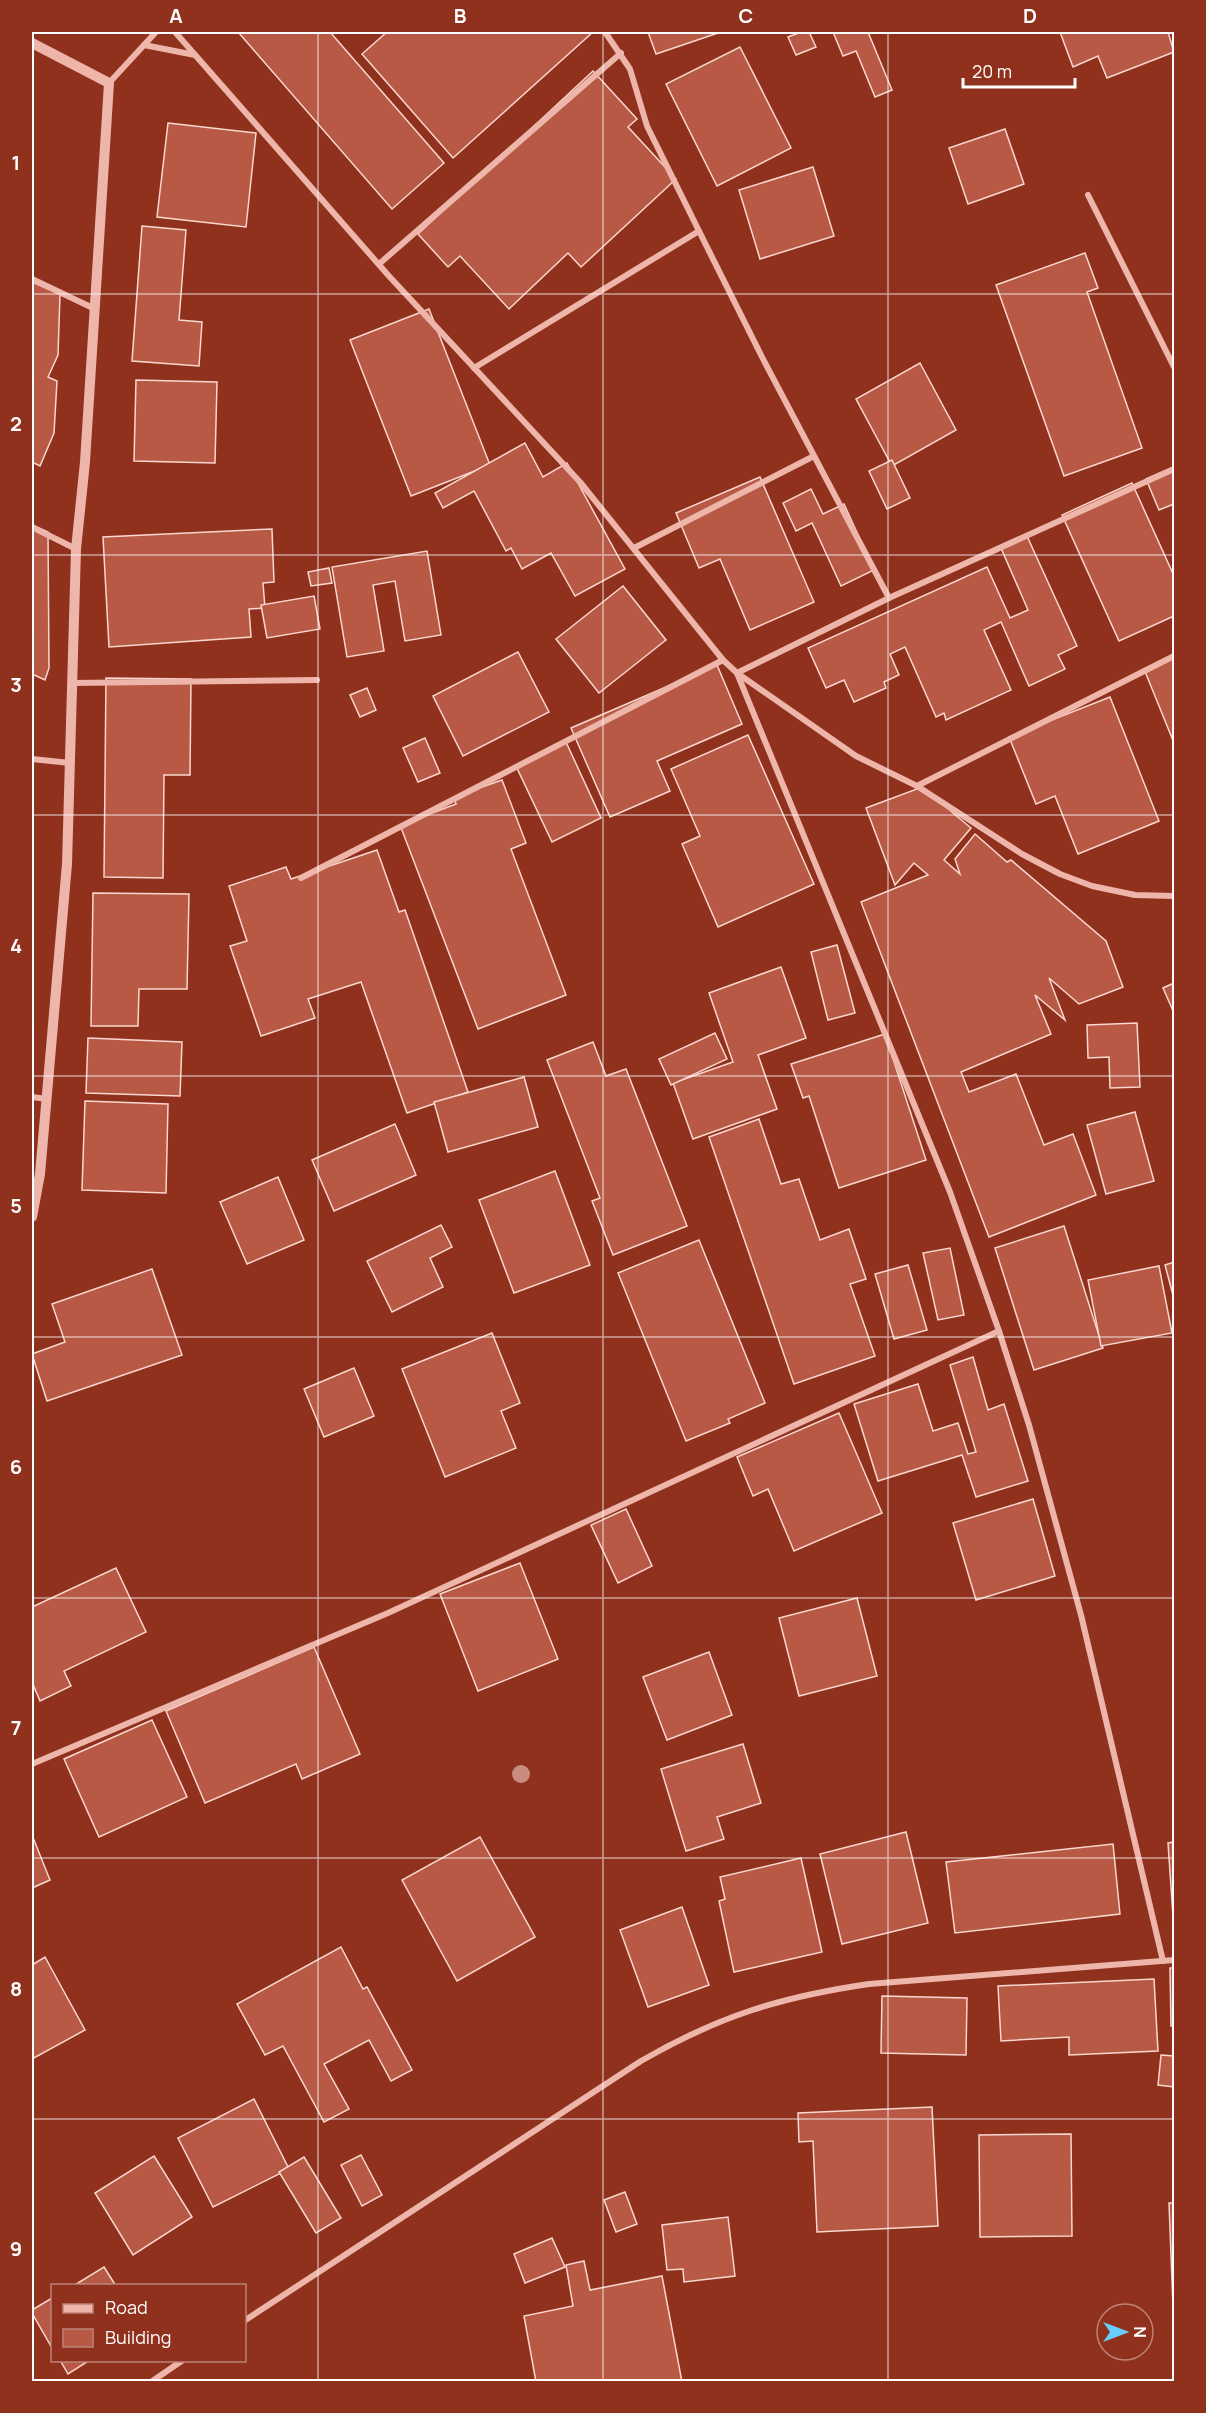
<svg xmlns="http://www.w3.org/2000/svg" width="1206" height="2413" font-family="Manrope,sans-serif">
<style>
.building{fill:#b75944;stroke:#fad7cf;stroke-width:1.5}
.lines{fill:none;stroke-linecap:round;stroke-linejoin:round}
.minor{stroke:#eeb5aa;stroke-width:6}
.tertiary{stroke:#eeb5aa;stroke-width:10}
.tree{fill:#ca8c7e}
.grid{fill:none;stroke:#fff;stroke-width:1.5;stroke-opacity:0.55}
.neatline{fill:none;stroke:#fff;stroke-width:2}
.grid-label{font-size:20px;text-anchor:middle;font-weight:bold;fill:#fff}
</style>
<rect width="100%" height="100%" fill="#8f311c"/>
<!-- building -->
<g class="building">
<polygon points="238,32 330,32 444,163 392,209"/>
<polygon points="387,32 593,32 453,158 362,54"/>
<polygon points="648,32 721,32 656,54"/>
<polygon points="801,32 815,32 810,34 816,47 796,55 788,37"/>
<polygon points="833,32 868,32 892,90 875,97 856,51 843,56"/>
<polygon points="1060,32 1168,32 1174,52 1107,78 1098,56 1073,67"/>
<polygon points="740,47 791,148 717,186 666,84"/>
<polygon points="593,71 637,119 628,127 676,179 581,267 568,253 509,309 460,256 448,267 418,234"/>
<polygon points="168,123 256,133 246,227 157,217"/>
<polygon points="1005,129 1024,184 968,204 949,148"/>
<polygon points="813,167 834,236 760,259 739,190"/>
<polygon points="142,226 186,230 179,320 202,322 199,366 132,361"/>
<polygon points="1085,253 1098,288 1087,292 1142,448 1064,476 996,285"/>
<polygon points="32,282 60,294 58,355 48,377 57,381 54,433 40,466 32,462"/>
<polygon points="429,309 490,465 411,496 350,340"/>
<polygon points="920,363 956,430 892,466 856,399"/>
<polygon points="136,380 217,382 215,463 134,461"/>
<polygon points="525,443 543,477 567,463 625,569 575,596 551,553 522,569 511,548 506,551 474,491 443,508 435,493"/>
<polygon points="892,460 910,498 887,509 869,471"/>
<polygon points="1174,467 1174,504 1159,510 1146,479"/>
<polygon points="760,477 814,602 750,630 720,559 699,568 676,513"/>
<polygon points="1132,483 1174,576 1174,616 1119,641 1062,515"/>
<polygon points="811,489 823,514 844,504 874,570 841,586 812,523 796,531 783,503"/>
<polygon points="32,525 48,532 49,668 45,680 32,674"/>
<polygon points="272,529 274,582 263,583 265,608 249,609 251,637 109,647 103,537"/>
<polygon points="1027,536 1077,646 1058,655 1065,669 1029,686 1001,622 984,630 1011,690 946,720 944,713 936,717 905,647 890,654 899,675 884,682 886,688 854,702 844,680 826,688 808,648 987,567 1010,618 1028,610 1001,548"/>
<polygon points="427,551 441,635 405,641 395,581 373,585 384,651 347,657 332,567"/>
<polygon points="329,568 332,583 311,586 308,572"/>
<polygon points="623,586 666,640 599,693 556,639"/>
<polygon points="314,596 320,629 267,638 261,605"/>
<polygon points="518,652 549,712 463,756 433,696"/>
<polygon points="1174,657 1174,743 1144,669"/>
<polygon points="717,665 742,724 657,761 670,791 610,817 571,728"/>
<polygon points="106,678 191,679 190,775 164,775 163,878 104,877"/>
<polygon points="367,688 376,710 360,717 350,695"/>
<polygon points="1110,697 1159,821 1078,854 1055,796 1036,804 1009,737"/>
<polygon points="748,735 814,884 718,927 682,844 700,836 671,769"/>
<polygon points="425,738 440,773 418,782 403,748"/>
<polygon points="566,742 601,818 552,842 516,766"/>
<polygon points="502,780 526,843 511,849 566,995 478,1029 400,825 456,804 454,797"/>
<polygon points="922,787 971,828 944,860 960,874 955,859 975,834 1007,862 1011,860 1106,941 1123,987 1079,1004 1049,978 1065,1020 1035,995 1051,1034 961,1072 969,1092 1016,1074 1044,1145 1073,1134 1096,1195 989,1237 861,902 928,875 914,863 895,885 866,808"/>
<polygon points="377,850 399,912 405,910 468,1092 407,1113 361,982 308,999 315,1018 261,1036 230,946 247,941 229,886 286,867 291,879"/>
<polygon points="93,893 189,894 187,989 139,989 138,1026 91,1026"/>
<polygon points="837,945 855,1013 828,1020 811,952"/>
<polygon points="781,967 806,1038 758,1055 777,1109 693,1139 673,1083 733,1062 709,993"/>
<polygon points="1174,983 1174,1013 1163,988"/>
<polygon points="1137,1023 1140,1087 1110,1088 1109,1057 1088,1058 1087,1025"/>
<polygon points="715,1033 727,1059 671,1085 659,1059"/>
<polygon points="885,1034 926,1160 839,1188 809,1096 803,1098 791,1064"/>
<polygon points="88,1038 182,1042 180,1096 86,1093"/>
<polygon points="593,1042 606,1076 626,1069 687,1226 613,1255 592,1201 600,1198 547,1060"/>
<polygon points="524,1077 538,1127 448,1152 434,1102"/>
<polygon points="85,1101 168,1104 166,1193 82,1190"/>
<polygon points="1135,1112 1154,1181 1106,1194 1087,1125"/>
<polygon points="759,1119 781,1184 799,1179 820,1240 849,1229 866,1279 850,1284 875,1356 794,1384 709,1137"/>
<polygon points="395,1124 416,1175 334,1211 312,1160"/>
<polygon points="555,1171 590,1265 514,1293 479,1200"/>
<polygon points="278,1177 304,1240 247,1264 220,1202"/>
<polygon points="441,1225 452,1247 430,1258 443,1287 392,1312 367,1261"/>
<polygon points="1064,1226 1103,1348 1034,1370 995,1248"/>
<polygon points="699,1240 765,1403 728,1419 730,1423 686,1441 618,1273"/>
<polygon points="950,1248 964,1315 938,1320 923,1253"/>
<polygon points="1174,1262 1174,1299 1165,1265"/>
<polygon points="908,1265 927,1330 894,1339 875,1274"/>
<polygon points="1159,1266 1172,1333 1101,1346 1088,1280"/>
<polygon points="152,1269 182,1355 47,1401 32,1354 65,1342 52,1304"/>
<polygon points="492,1333 520,1403 501,1411 516,1448 445,1477 402,1369"/>
<polygon points="973,1357 988,1410 1004,1404 1028,1481 976,1497 962,1455 878,1481 854,1404 918,1384 933,1431 958,1423 968,1454 976,1452 950,1365"/>
<polygon points="354,1368 374,1416 324,1437 304,1389"/>
<polygon points="839,1413 882,1513 794,1551 768,1489 753,1496 737,1457"/>
<polygon points="1033,1499 1055,1576 976,1600 953,1523"/>
<polygon points="626,1509 652,1566 618,1583 591,1525"/>
<polygon points="520,1563 558,1659 478,1691 440,1594"/>
<polygon points="116,1568 146,1632 64,1671 71,1686 40,1701 32,1682 32,1607"/>
<polygon points="857,1598 877,1676 799,1696 779,1618"/>
<polygon points="314,1647 360,1754 302,1779 296,1764 205,1803 166,1711"/>
<polygon points="709,1652 732,1715 667,1740 643,1677"/>
<polygon points="152,1720 187,1797 99,1837 64,1759"/>
<polygon points="743,1744 761,1803 717,1817 724,1839 686,1851 661,1769"/>
<polygon points="906,1832 928,1923 842,1944 820,1854"/>
<polygon points="32,1835 50,1880 32,1888"/>
<polygon points="480,1837 535,1937 457,1981 402,1880"/>
<polygon points="1174,1842 1174,1916 1173,1916 1168,1843"/>
<polygon points="1113,1844 1120,1914 955,1933 946,1862"/>
<polygon points="801,1858 822,1952 734,1972 719,1901 725,1899 720,1877"/>
<polygon points="682,1907 709,1985 648,2007 620,1930"/>
<polygon points="341,1947 363,1989 367,1987 412,2070 391,2081 369,2040 324,2064 349,2109 324,2122 283,2046 265,2055 237,2004"/>
<polygon points="45,1957 85,2030 32,2059 32,1965"/>
<polygon points="1170,1968 1174,1968 1174,2026 1171,2026"/>
<polygon points="1154,1979 1158,2051 1069,2055 1069,2037 1001,2041 998,1986"/>
<polygon points="882,1996 967,1998 966,2055 881,2053"/>
<polygon points="1161,2055 1174,2056 1174,2087 1158,2085"/>
<polygon points="254,2099 289,2169 213,2207 178,2138"/>
<polygon points="932,2107 938,2226 817,2232 813,2141 799,2142 798,2113"/>
<polygon points="1071,2134 1072,2236 980,2237 979,2135"/>
<polygon points="361,2155 382,2195 362,2206 341,2165"/>
<polygon points="154,2156 192,2217 133,2255 95,2193"/>
<polygon points="304,2157 341,2218 316,2233 279,2172"/>
<polygon points="625,2192 637,2224 616,2232 604,2200"/>
<polygon points="1169,2203 1174,2203 1174,2332"/>
<polygon points="728,2217 735,2276 684,2282 683,2269 667,2270 662,2225"/>
<polygon points="552,2238 565,2267 525,2283 514,2254"/>
<polygon points="584,2261 590,2290 662,2276 682,2382 536,2382 524,2316 573,2306 566,2265"/>
<polygon points="104,2267 116,2286 73,2286"/>
<polygon points="52,2298 52,2348 32,2313 32,2310"/>
<polygon points="60,2360 90,2360 68,2374"/>
</g>
<g class="lines">
<!-- minor -->
<g class="minor">
<polyline points="175,32 388,275 580,482 723,660 737,673 856,756 917,786 1022,854 1060,874 1092,886 1135,895 1174,896"/>
<polyline points="605,32 630,69 647,126 699,231 762,357 889,598"/>
<polyline points="144,45 195,55"/>
<polyline points="109,83 156,32"/>
<polyline points="1088,195 1174,367"/>
<polyline points="379,264 621,53"/>
<polyline points="32,279 95,309"/>
<polyline points="474,368 699,231"/>
<polyline points="32,527 76,549"/>
<polyline points="634,548 814,456"/>
<polyline points="72,683 317,680"/>
<polyline points="32,759 70,763"/>
<polyline points="917,786 1174,656"/>
<polyline points="301,878 723,660"/>
<polyline points="32,1097 47,1099"/>
<polyline points="32,1764 388,1613 999,1331"/>
<polyline points="1163,1961 1081,1615 1029,1425 999,1331 950,1192 737,673 889,598 1174,469"/>
<path d="M 244,2321 L 641,2061 C 719,2016 780,1997 869,1984 L 1174,1960"/>
<polyline points="151,2382 183,2360"/>
</g>
<!-- tertiary -->
<polyline class="tertiary" points="32,43 109,83 85,462 76,549 67,864 40,1174 32,1217"/>
</g>
<!-- trees -->
<circle class="tree" cx="521" cy="1774" r="9"/>
<!-- grid -->
<path class="grid" d="M 318,32 L 318,2382M 603,32 L 603,2382M 888,32 L 888,2382M 32,294 L 1174,294M 32,555 L 1174,555M 32,815 L 1174,815M 32,1076 L 1174,1076M 32,1337 L 1174,1337M 32,1598 L 1174,1598M 32,1858 L 1174,1858M 32,2119 L 1174,2119"/>
<!-- border -->
<rect width="1206" height="2413" fill="none" stroke="#8f311c" stroke-width="66"/>
<!-- legend -->
<rect x="51" y="2284" width="195" height="78" fill="#8f311c" stroke="#bc8377" stroke-width="1.5"/>
<rect x="63" y="2304" width="30" height="9" fill="#eeb5aa" stroke="#bc8377" stroke-width="1.5"/>
<text x="105" y="2314" font-size="18" fill="#ffffff">Road</text>
<rect x="63" y="2329" width="30" height="18" fill="#b75944" stroke="#bc8377" stroke-width="1.5"/>
<text x="105" y="2344" font-size="18" fill="#ffffff">Building</text>
<!-- north arrow -->
<g transform="translate(1125 2332) rotate(90)"><circle r="28" fill="#8f311c" stroke="#bc8377" stroke-width="1.5"/>
<path d="M0-4.5L10 22L0 15L-10 22Z" fill="#67ccfe"/>
<text y="-9" font-size="16" font-weight="bold" text-anchor="middle" fill="#ffffff">N</text>
</g>
<!-- scale -->
<path d="M963 78v9h112v-9" fill="none" stroke="#ffffff" stroke-width="3"/>
<text x="972" y="78" font-size="18" fill="#ffffff" stroke="#8f311c" stroke-width="4.5" paint-order="stroke">20 m</text>
<rect x="33" y="33" width="1140" height="2347" class="neatline"/>
<g class="grid-label">
<text x="176" y="23">A</text>
<text x="460" y="23">B</text>
<text x="746" y="23">C</text>
<text x="1030" y="23">D</text>
<text x="16" y="170">1</text>
<text x="16" y="431">2</text>
<text x="16" y="692">3</text>
<text x="16" y="953">4</text>
<text x="16" y="1213">5</text>
<text x="16" y="1474">6</text>
<text x="16" y="1735">7</text>
<text x="16" y="1996">8</text>
<text x="16" y="2256">9</text>
</g>
</svg>
